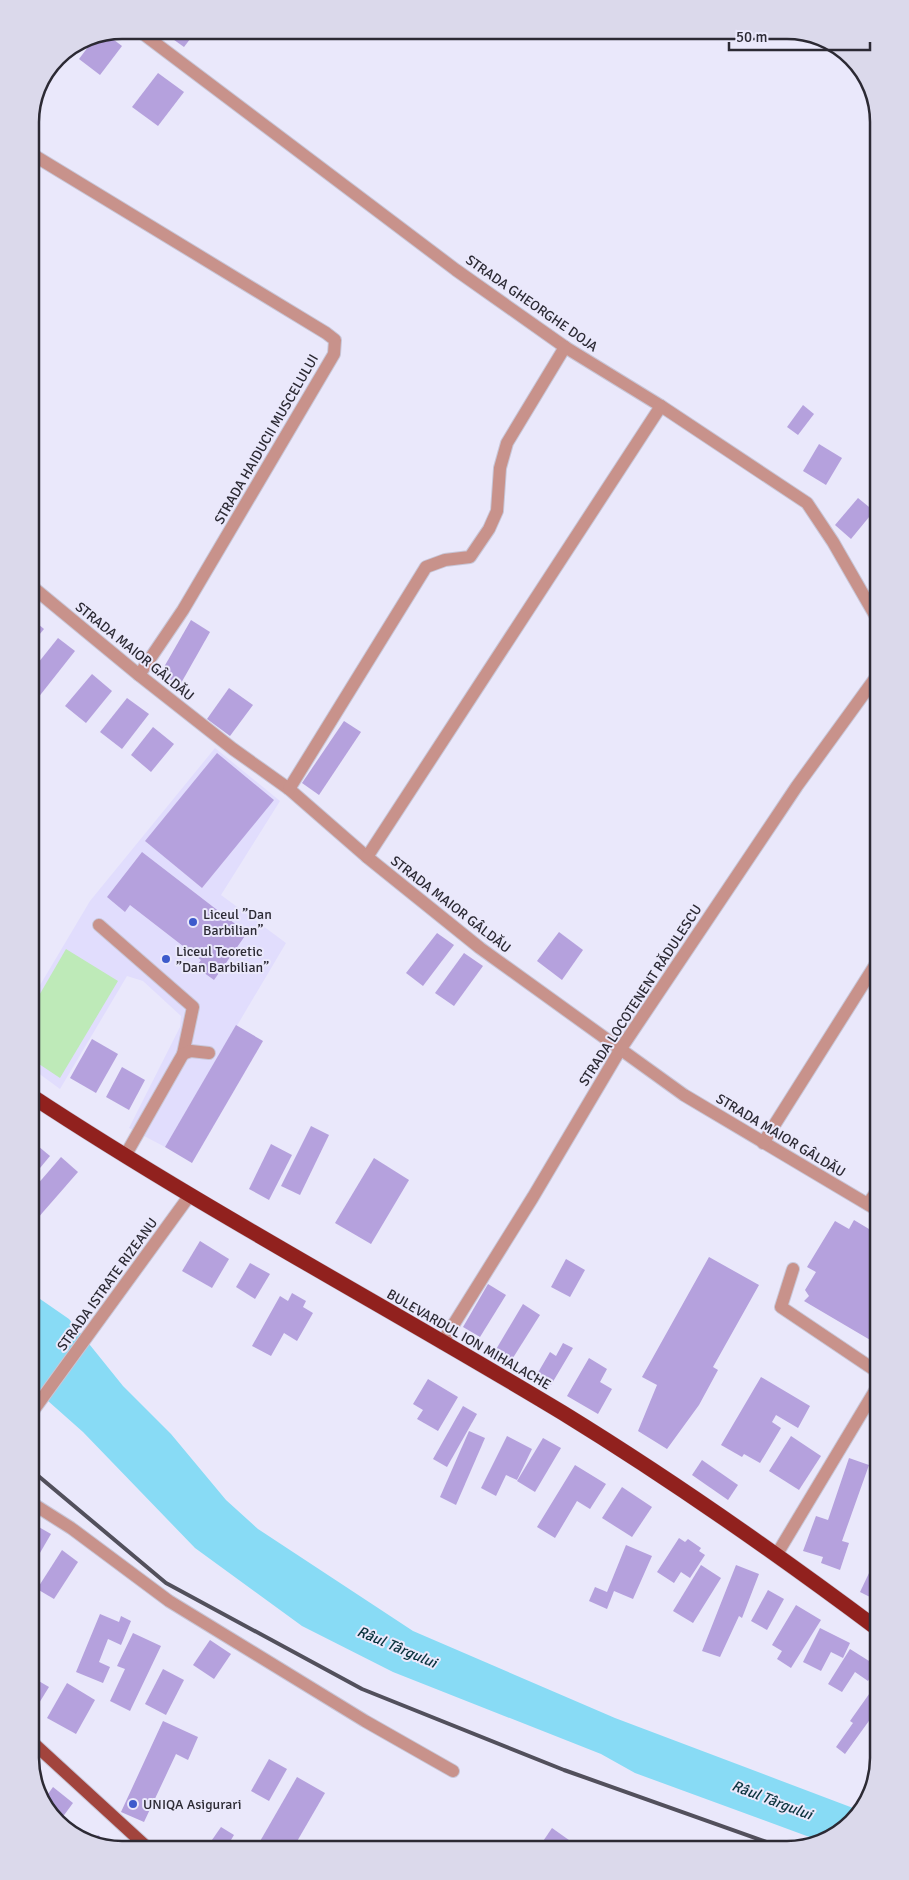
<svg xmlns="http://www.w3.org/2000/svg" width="909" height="1880" font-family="Signika,sans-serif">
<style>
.built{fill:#e1ddfd}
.green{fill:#beeab8}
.water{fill:#88dbf5}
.building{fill:#b5a1dd}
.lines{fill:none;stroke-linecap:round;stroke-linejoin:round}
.minor-casing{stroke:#c8c6d7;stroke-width:14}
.major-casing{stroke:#c8c6d7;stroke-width:14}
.highway-casing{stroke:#c8c6d7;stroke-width:16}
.minor{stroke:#c8928b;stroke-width:12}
.major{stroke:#a2443d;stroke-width:12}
.highway{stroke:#91211e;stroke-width:15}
.rail{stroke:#52505c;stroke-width:4}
.poi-dot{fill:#3d5acc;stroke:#eae8fb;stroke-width:2}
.labels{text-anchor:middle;stroke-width:4;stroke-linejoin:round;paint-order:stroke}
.street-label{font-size:14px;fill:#2c2a34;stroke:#eae8fb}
.poi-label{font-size:14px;fill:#2c2a34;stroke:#eae8fb;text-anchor:start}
.water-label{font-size:15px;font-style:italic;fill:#0b333e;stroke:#eae8fb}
.rim{fill:none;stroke:#2c2a34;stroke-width:2.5}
</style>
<rect width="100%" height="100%" fill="#eae8fb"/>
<!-- built -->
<polygon class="built" points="215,748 280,801 221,895 286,943 165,1147 129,1128 180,1027 181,1016 143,981 127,976 60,1089 30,1067 30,1002 90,901"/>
<!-- green -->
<polygon class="green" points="66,949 118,981 60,1078 30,1058 30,1011"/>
<!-- water -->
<polygon class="water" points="30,1292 69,1319 123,1386 171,1434 226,1500 258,1529 413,1631 615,1718 861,1811 823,1842 635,1773 601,1754 393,1672 302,1626 195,1548 83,1432 30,1385"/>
<!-- building -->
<g class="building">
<polygon points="164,30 197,30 184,47 163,32"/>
<polygon points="105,33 122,46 100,75 79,59 97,35"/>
<polygon points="158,73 184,92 158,126 132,107"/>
<polygon points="803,405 814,414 798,435 787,427"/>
<polygon points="819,444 842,458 826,485 803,471"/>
<polygon points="858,498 874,511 851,539 835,525"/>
<polygon points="32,619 44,629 30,646 30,621"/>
<polygon points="191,620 210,632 180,685 160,674"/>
<polygon points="58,638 75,651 30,708 30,673"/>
<polygon points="92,674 112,691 86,723 65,706"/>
<polygon points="229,688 253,705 230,736 207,719"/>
<polygon points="127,698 149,714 122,749 100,732"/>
<polygon points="344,721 361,732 319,795 302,783"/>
<polygon points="153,727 174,744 151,772 131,755"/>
<polygon points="217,753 274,800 202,888 145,841"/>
<polygon points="142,852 247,933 214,980 196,967 201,960 130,905 125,912 107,897"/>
<polygon points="559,932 583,950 562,980 537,961"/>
<polygon points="437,933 454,945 423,986 406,973"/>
<polygon points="464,953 483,966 454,1006 435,993"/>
<polygon points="236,1025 263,1041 192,1163 165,1147"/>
<polygon points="92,1039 118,1054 96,1093 70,1078"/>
<polygon points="122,1067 145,1080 129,1110 106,1097"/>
<polygon points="311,1126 329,1135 300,1195 281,1186"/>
<polygon points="32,1141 50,1156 30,1180 30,1144"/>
<polygon points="271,1144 292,1155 269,1200 249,1189"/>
<polygon points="61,1157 78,1172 30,1227 30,1193"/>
<polygon points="374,1158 409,1180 371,1244 335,1223"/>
<polygon points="854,1220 879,1235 879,1341 877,1344 804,1301 809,1296 805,1290 816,1272 807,1267 835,1221 849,1229"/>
<polygon points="200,1241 229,1259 212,1288 182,1271"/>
<polygon points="709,1257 759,1285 713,1367 718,1370 699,1405 667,1449 638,1431 657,1385 642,1377"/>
<polygon points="566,1259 585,1270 570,1297 551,1287"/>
<polygon points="250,1263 270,1274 255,1299 236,1287"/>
<polygon points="488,1284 506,1295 480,1337 463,1327"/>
<polygon points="292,1293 306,1301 303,1307 313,1313 297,1341 284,1333 271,1356 252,1346 280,1296 288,1301"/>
<polygon points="523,1304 540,1315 511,1361 495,1351"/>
<polygon points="563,1343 573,1348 551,1385 536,1376 550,1352 556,1356"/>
<polygon points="589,1358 607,1369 600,1382 612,1389 598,1414 567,1396"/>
<polygon points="761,1377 810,1406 798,1428 776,1415 772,1422 781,1428 760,1463 744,1454 742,1457 721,1445"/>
<polygon points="428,1379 458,1397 438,1431 417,1419 423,1410 413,1404"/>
<polygon points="463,1406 477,1414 447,1467 433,1459"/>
<polygon points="878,1422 879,1422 879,1453 871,1451"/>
<polygon points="469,1431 485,1438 456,1505 440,1497"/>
<polygon points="507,1436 532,1449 517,1480 506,1475 496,1496 481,1488"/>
<polygon points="791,1436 821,1456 799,1490 769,1471"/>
<polygon points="543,1438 561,1448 535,1492 517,1481"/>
<polygon points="849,1458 869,1465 842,1541 849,1543 840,1570 821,1563 823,1557 803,1551 816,1516 828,1520"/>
<polygon points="702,1460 738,1485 728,1500 692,1475"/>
<polygon points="575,1465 606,1484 590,1509 577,1501 555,1538 537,1527"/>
<polygon points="622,1487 652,1507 632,1537 602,1518"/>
<polygon points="30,1522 51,1534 37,1558 30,1553"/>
<polygon points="879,1537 879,1551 873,1549"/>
<polygon points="679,1538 685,1542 688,1539 701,1548 699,1551 705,1555 690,1578 681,1572 674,1583 657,1572"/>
<polygon points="626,1545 652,1556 633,1599 614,1591 607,1609 589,1601 595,1587 607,1592"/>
<polygon points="62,1550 78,1562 54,1599 37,1589"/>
<polygon points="879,1552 879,1598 878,1601 860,1592"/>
<polygon points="701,1565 721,1578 693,1623 673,1611"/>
<polygon points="736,1565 759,1574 742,1618 739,1616 720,1657 702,1651"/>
<polygon points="768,1590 784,1599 767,1630 751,1621"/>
<polygon points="796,1605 821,1620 791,1668 777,1659 782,1651 772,1645"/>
<polygon points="100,1614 119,1622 121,1616 131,1621 121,1645 108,1639 99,1662 110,1667 103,1683 76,1672"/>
<polygon points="820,1628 850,1643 843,1658 831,1652 821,1671 803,1662"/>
<polygon points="133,1633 161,1646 130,1711 110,1701 125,1669 117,1666"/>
<polygon points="210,1640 231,1654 214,1679 193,1665"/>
<polygon points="850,1649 877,1666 868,1681 855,1672 842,1692 828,1684"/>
<polygon points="163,1669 184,1680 166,1715 145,1704"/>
<polygon points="37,1680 49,1687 31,1716 30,1691"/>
<polygon points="879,1680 879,1707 845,1754 836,1747 853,1723 850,1721"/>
<polygon points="67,1683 95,1700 76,1734 47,1718"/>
<polygon points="163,1721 198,1737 188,1760 176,1754 144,1822 121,1812"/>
<polygon points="269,1759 287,1769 269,1801 251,1791"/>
<polygon points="297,1777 325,1793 292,1850 255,1850"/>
<polygon points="53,1787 73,1803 59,1822 43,1801"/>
<polygon points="221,1827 234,1835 225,1850 205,1850"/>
<polygon points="552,1828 583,1850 537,1850"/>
<polygon points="98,1835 116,1849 116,1850 93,1841"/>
</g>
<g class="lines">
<defs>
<g id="minor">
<polyline points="138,30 456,270 565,347 661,406 807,503 833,542 879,622"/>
<polyline points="30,153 326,333 335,340 334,354 183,610 139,675"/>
<polyline points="30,585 139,675 233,749 289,789 367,857 480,948 684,1095 879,1211"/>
<polyline points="289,789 426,567 445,560 470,557 489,529 497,511 500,468 507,443 565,347"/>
<polyline points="367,857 661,406"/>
<polyline points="99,925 193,1007 183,1054 125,1156"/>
<polyline points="183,1054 191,1051 209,1053"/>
<polyline points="763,1143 879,959"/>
<polyline points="868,1204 879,1188"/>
<polyline points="793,1269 781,1307 879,1373"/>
<polyline points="442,1343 533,1197 620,1050 797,786 879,673"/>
<polyline points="30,1415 190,1195"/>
<polyline points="30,1502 71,1528 169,1601 365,1721 453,1771"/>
<polyline points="777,1554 879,1384"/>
</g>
<polyline id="major" points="30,1740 150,1850"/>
<path id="highway" d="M 30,1095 C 203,1209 386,1306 563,1413 C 672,1480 776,1553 879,1630"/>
</defs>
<!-- minor casing -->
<use href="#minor" class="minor-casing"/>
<!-- major casing -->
<use href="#major" class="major-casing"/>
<!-- highway casing -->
<use href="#highway" class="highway-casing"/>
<!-- minor -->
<use href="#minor" class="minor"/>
<!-- major -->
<use href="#major" class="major"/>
<!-- highway -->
<use href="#highway" class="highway"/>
<!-- rail -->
<polyline class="rail" points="30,1469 166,1583 362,1689 564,1770 789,1850"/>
</g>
<!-- markers -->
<g class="poi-dot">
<circle cx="193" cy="922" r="5"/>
<circle cx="166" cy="959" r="5"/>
<circle cx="133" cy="1804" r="5"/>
</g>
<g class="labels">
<!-- street labels -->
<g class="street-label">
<text transform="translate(532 303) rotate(35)" y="5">STRADA GHEORGHE DOJA</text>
<text transform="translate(266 439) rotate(-60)" y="5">STRADA HAIDUCII MUSCELULUI</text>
<text transform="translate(135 651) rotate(39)" y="5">STRADA MAIOR GÂLDĂU</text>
<text transform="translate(451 904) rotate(38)" y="5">STRADA MAIOR GÂLDĂU</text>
<text transform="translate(640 995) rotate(-57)" y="5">STRADA LOCOTENENT RĂDULESCU</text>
<text transform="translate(781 1135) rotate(31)" y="5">STRADA MAIOR GÂLDĂU</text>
<text transform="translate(107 1284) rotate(-54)" y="5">STRADA ISTRATE RIZEANU</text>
<text transform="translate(469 1339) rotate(30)" y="5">BULEVARDUL ION MIHALACHE</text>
</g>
<!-- poi labels -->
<g class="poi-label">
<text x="203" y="919">Liceul ”Dan<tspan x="203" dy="16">Barbilian”</tspan></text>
<text x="176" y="956">Liceul Teoretic<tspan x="176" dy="16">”Dan Barbilian”</tspan></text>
<text x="143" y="1809">UNIQA Asigurari</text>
</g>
<!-- water labels -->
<g class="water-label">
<text transform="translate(397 1647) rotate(23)" y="5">Râul Târgului</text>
<text transform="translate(772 1800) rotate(21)" y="5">Râul Târgului</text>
</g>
</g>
<!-- crop -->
<path d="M0 0H909V1880H0ZM122 39H787A83 83 0 0 1 870 122V1758A83 83 0 0 1 787 1841H122A83 83 0 0 1 39 1758V122A83 83 0 0 1 122 39Z" fill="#dbd9eb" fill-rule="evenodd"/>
<path class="rim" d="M122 39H787A83 83 0 0 1 870 122V1758A83 83 0 0 1 787 1841H122A83 83 0 0 1 39 1758V122A83 83 0 0 1 122 39Z"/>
<!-- scale -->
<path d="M729 42v8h141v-8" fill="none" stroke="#2c2a34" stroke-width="2.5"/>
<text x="736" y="42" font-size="15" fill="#2c2a34" stroke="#eae8fb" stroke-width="4" paint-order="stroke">50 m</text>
</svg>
